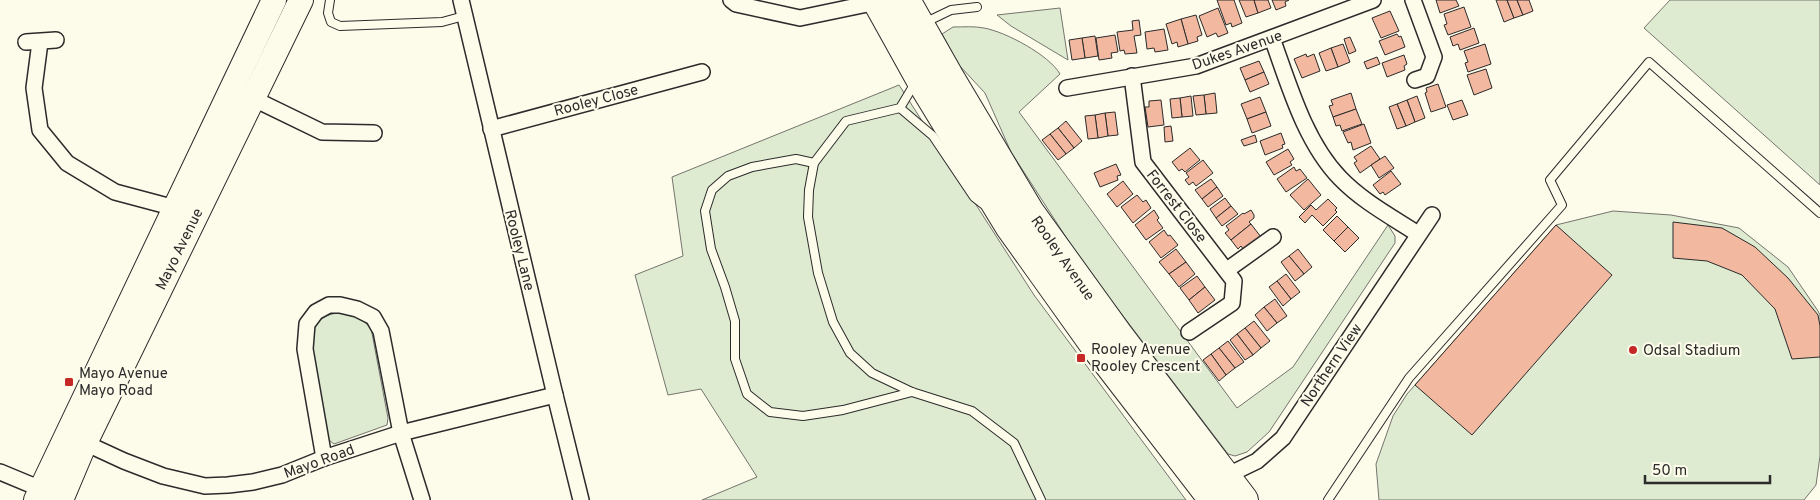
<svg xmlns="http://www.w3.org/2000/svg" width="1820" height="500" font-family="Overpass,sans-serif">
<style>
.green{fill:#deebd1;stroke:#74746e}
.building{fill:#f2b8a0;stroke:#2b2b2b}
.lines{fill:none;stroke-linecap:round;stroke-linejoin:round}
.lane-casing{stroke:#2b2b2b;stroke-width:10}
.street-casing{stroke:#2b2b2b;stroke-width:18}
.primary-casing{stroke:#2b2b2b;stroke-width:26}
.highway-casing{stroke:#2b2b2b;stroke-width:30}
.lane{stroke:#fdfbea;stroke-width:8}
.street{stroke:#fdfbea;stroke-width:15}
.primary{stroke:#fdfbea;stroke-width:24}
.highway{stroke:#fdfbea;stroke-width:28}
.poi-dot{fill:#c62828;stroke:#fdfbea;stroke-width:2}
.labels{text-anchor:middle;stroke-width:4;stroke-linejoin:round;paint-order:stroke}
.street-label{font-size:15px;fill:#2b2b2b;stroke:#fdfbea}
.poi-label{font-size:15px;fill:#2b2b2b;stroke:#fdfbea;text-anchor:start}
</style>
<rect width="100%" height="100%" fill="#fdfbea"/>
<!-- green -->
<g class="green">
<polygon points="1670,0 1820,0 1820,185 1644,28"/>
<polygon points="1060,8 1068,60 1011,26 997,15"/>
<path d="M 953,27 C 963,27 974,26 984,28 C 1006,32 1049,55 1060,74 L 1019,112 L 1237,408 L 1293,367 L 1388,225 L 1395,236 L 1395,243 L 1269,432 L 1247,452 L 1235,456 L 1228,454 L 1082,262 L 1011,152 L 985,93 L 958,64 L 942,34 Z"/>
<polygon points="899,85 1034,295 1186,500 702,500 757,477 701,389 668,395 635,275 683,256 672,177"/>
<polygon points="1613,211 1671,215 1739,228 1788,267 1818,311 1820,315 1820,456 1816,485 1804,500 1379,500 1376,464 1393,416 1407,394 1556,225"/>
<path d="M 339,313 C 353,315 361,318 371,328 L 388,418 L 387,425 L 334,444 L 329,440 C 324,416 303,344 316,325 C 322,316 329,314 339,313 Z"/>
</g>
<!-- building -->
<g class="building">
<polygon points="1217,0 1234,0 1242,23 1232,27 1231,23 1226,25"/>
<polygon points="1239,0 1254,0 1258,13 1246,17"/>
<polygon points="1254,0 1268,0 1271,8 1258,13"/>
<polygon points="1272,0 1289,0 1285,2 1286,6 1276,10"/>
<polygon points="1436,0 1456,0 1459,6 1440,13"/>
<polygon points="1496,0 1507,0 1514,18 1504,22"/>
<polygon points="1507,0 1517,0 1523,15 1514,18"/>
<polygon points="1517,0 1529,0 1533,11 1523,15"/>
<polygon points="1464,7 1471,27 1448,35 1444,25 1447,24 1444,14"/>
<polygon points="1218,8 1228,33 1218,37 1216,33 1207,37 1199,16"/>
<polygon points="1390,11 1399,31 1381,38 1372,18"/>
<polygon points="1196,15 1202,35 1197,37 1198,41 1188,44 1181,19"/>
<polygon points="1181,19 1188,44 1178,47 1177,42 1172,44 1166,24"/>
<polygon points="1139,20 1141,35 1134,36 1137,53 1125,54 1124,50 1120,51 1117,32 1133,30 1132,21"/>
<polygon points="1474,28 1479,43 1460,50 1458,44 1453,46 1450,37"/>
<polygon points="1164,29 1168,50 1155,52 1154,48 1147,49 1145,32"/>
<polygon points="1397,34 1399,37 1401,36 1405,47 1385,55 1379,41"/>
<polygon points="1115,35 1118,52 1111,53 1112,58 1099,60 1096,38"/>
<polygon points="1095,36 1098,56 1085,58 1082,38"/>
<polygon points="1350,37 1356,51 1349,54 1344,39"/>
<polygon points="1082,38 1085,58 1072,60 1069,40"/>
<polygon points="1343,44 1350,62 1338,67 1331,48"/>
<polygon points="1485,44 1491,64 1468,72 1465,63 1468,62 1464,51"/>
<polygon points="1331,48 1338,67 1326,71 1319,53"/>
<polygon points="1306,54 1307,57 1314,54 1320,71 1302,78 1294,59"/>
<polygon points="1404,55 1407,64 1404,66 1405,70 1387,77 1382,63"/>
<polygon points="1377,57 1380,64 1367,69 1364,62"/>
<polygon points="1259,61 1264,72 1245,80 1240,68"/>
<polygon points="1486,69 1492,88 1474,95 1467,75"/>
<polygon points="1264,72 1269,84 1250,92 1245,80"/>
<polygon points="1438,84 1446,107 1431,112 1425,93 1427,92 1426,88"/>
<polygon points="1215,93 1217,113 1206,114 1204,95"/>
<polygon points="1351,93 1356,109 1333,117 1329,106 1333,105 1331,100"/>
<polygon points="1204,95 1206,114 1196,115 1193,96"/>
<polygon points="1191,96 1193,116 1182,117 1180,98"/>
<polygon points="1417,96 1425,118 1415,122 1407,100"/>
<polygon points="1260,97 1266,112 1247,119 1241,104"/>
<polygon points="1180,98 1182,117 1172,118 1170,99"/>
<polygon points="1161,100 1164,125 1148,127 1145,107 1149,107 1149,101"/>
<polygon points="1407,100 1415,122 1406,126 1397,104"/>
<polygon points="1462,100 1468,115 1453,120 1447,105"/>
<polygon points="1397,104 1406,126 1397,129 1389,107"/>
<polygon points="1356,109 1362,124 1342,131 1340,125 1336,126 1333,117"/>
<polygon points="1115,112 1118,135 1108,136 1105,113"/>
<polygon points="1266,112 1271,126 1252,133 1247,119"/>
<polygon points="1105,113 1108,136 1098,138 1095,115"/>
<polygon points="1095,115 1098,138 1088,139 1085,116"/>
<polygon points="1066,121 1082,141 1074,148 1058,128"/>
<polygon points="1364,124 1371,143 1353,150 1351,142 1348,143 1343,132"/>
<polygon points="1171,126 1173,141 1165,142 1164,127"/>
<polygon points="1058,128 1074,148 1066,154 1050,134"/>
<polygon points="1281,133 1285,144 1282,145 1283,148 1265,155 1260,141"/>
<polygon points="1050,134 1066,154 1058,160 1042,140"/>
<polygon points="1255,135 1257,142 1244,146 1241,140"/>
<polygon points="1371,146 1380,159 1360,173 1354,163 1357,161 1354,157"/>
<polygon points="1190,148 1200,160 1185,172 1182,169 1179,171 1172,162"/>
<polygon points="1288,149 1294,159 1290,162 1292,165 1274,175 1266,162"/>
<polygon points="1385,156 1394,168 1379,178 1371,165"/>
<polygon points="1203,160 1213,173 1196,186 1193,182 1189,185 1185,180 1189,177 1186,173"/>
<polygon points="1116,164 1121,175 1117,176 1118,180 1100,187 1094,173"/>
<polygon points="1294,167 1296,171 1300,169 1307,178 1286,192 1277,179"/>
<polygon points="1391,171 1401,184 1385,195 1383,192 1380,194 1373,185"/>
<polygon points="1211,179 1217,187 1202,199 1195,190"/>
<polygon points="1308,179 1321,195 1304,210 1290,195"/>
<polygon points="1123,181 1133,194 1117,207 1107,194"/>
<polygon points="1217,187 1223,196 1208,207 1202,199"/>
<polygon points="1137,195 1143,202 1146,200 1151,208 1133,223 1121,207"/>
<polygon points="1225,198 1231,206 1216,218 1210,209"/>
<polygon points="1328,199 1337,208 1335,210 1337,212 1323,226 1312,215 1305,223 1299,217 1311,205 1316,210"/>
<polygon points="1231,206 1238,214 1222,226 1216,218"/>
<polygon points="1154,210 1159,218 1157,220 1163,228 1146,240 1135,225"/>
<polygon points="1251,210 1254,215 1254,218 1249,222 1251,224 1231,240 1225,233 1229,230 1226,226 1243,213 1244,214"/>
<polygon points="1337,216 1348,227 1334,241 1323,230"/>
<polygon points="1673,222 1722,228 1755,247 1788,278 1818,315 1820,326 1820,357 1792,359 1775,309 1742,275 1707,261 1673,258"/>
<polygon points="1251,224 1261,237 1244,250 1241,246 1238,249 1231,240"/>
<polygon points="1556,225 1612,275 1472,435 1415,385"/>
<polygon points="1348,227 1359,238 1345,252 1334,241"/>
<polygon points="1164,230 1168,236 1170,235 1178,245 1161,258 1149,242"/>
<polygon points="1176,249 1186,262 1169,274 1159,262"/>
<polygon points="1298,249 1312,267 1304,274 1289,256"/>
<polygon points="1289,256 1304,274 1295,281 1281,262"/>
<polygon points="1186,262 1195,274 1179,287 1169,274"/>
<polygon points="1286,274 1300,292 1291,299 1277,281"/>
<polygon points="1197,276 1205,287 1189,300 1180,288"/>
<polygon points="1277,281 1291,299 1283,306 1269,287"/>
<polygon points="1205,287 1215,300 1198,313 1189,300"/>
<polygon points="1275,299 1287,316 1277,323 1264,307"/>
<polygon points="1264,307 1277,323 1267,331 1255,315"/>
<polygon points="1254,321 1270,341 1261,348 1245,328"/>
<polygon points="1245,328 1261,348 1253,355 1237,334"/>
<polygon points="1237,334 1253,355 1245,360 1230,340"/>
<polygon points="1228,341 1244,362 1235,368 1219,348"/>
<polygon points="1219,348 1235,368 1226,375 1211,354"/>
<polygon points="1211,354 1226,375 1219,381 1203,360"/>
</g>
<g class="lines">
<defs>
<g id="lane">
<polyline points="330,0 328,13 331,22 340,26 442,22 464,16"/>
<polyline points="924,23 951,10 977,7"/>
<polyline points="913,83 912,88 900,108 846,121 814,163 809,190 808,217 818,273 833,322 850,353 872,373 912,392 972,411 1014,443 1041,500"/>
<polyline points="900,108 933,136 974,197 983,204"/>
<polyline points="814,163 796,159 752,167 728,176 712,190 705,211 711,249 725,287 735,321 735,359 747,394 770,412 803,416 843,410 912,392"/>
<polyline points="1328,500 1409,378 1562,205 1550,180 1649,62 1820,213"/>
</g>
<g id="street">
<polyline points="461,0 555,395 581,500"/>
<polyline points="731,0 736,4 800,18 877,2"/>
<polyline points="1413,0 1434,57 1427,76 1415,80"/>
<path d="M 1272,38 C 1289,85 1305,142 1340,178 C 1362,201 1392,217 1418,234"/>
<polyline points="26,42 56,40"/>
<polyline points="40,42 34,88 40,130 67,163 115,192 175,208"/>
<polyline points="1132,76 1143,162 1234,281 1232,303 1189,332"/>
<polyline points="1067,88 1196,66 1373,0"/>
<polyline points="252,98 322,132 374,133"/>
<polyline points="491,129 702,72"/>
<polyline points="1227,270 1273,237"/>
<polyline points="85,443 124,461 163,476 205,486 228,485 253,482 282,475 324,458 401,433 555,395"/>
<polyline points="324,458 305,349 307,324 316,312 329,305 340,305 357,309 373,317 381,331 401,433 422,500"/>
<polyline points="0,472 41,489"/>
<polyline points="1226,476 1257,461 1283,438 1432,215"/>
</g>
<g id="primary">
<polyline points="36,500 274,0"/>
<polyline points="61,500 85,443 301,0"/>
</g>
<g id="highway">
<polyline points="876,0 926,90 1009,226 1099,352 1213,500"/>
<polyline points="906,0 949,76 1030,212 1118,334 1244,500"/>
</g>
</defs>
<!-- lane casing -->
<use href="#lane" class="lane-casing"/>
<!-- street casing -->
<use href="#street" class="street-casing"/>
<!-- primary casing -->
<use href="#primary" class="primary-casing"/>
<!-- highway casing -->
<use href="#highway" class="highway-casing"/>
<!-- lane -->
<use href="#lane" class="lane"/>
<!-- street -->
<use href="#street" class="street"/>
<!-- primary -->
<use href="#primary" class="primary"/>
<!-- highway -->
<use href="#highway" class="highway"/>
</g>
<!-- markers -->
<g class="poi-dot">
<circle cx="1633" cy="350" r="5"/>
<rect x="1076" y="353" width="10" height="10" rx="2.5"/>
<rect x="64" y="377" width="10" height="10" rx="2.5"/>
</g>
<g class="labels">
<!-- street labels -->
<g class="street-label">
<text transform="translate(1237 50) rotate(-19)" y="5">Dukes Avenue</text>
<text transform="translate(596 100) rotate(-15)" y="5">Rooley Close</text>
<text transform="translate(1177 206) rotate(52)" y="5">Forrest Close</text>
<text transform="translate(179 249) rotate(-64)" y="5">Mayo Avenue</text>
<text transform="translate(520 250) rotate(76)" y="5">Rooley Lane</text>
<text transform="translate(1063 258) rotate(55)" y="5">Rooley Avenue</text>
<text transform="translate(1331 365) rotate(-56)" y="5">Northern View</text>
<text transform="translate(319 461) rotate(-20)" y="5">Mayo Road</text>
</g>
<!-- poi labels -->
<g class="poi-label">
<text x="1091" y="354">Rooley Avenue<tspan x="1091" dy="17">Rooley Crescent</tspan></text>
<text x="1643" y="355">Odsal Stadium</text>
<text x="79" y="378">Mayo Avenue<tspan x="79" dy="17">Mayo Road</tspan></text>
</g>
</g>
<!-- scale -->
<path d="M1645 475v8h125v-8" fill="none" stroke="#2b2b2b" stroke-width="2.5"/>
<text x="1652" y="475" font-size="15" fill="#2b2b2b" stroke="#fdfbea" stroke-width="4" paint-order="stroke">50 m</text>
</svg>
